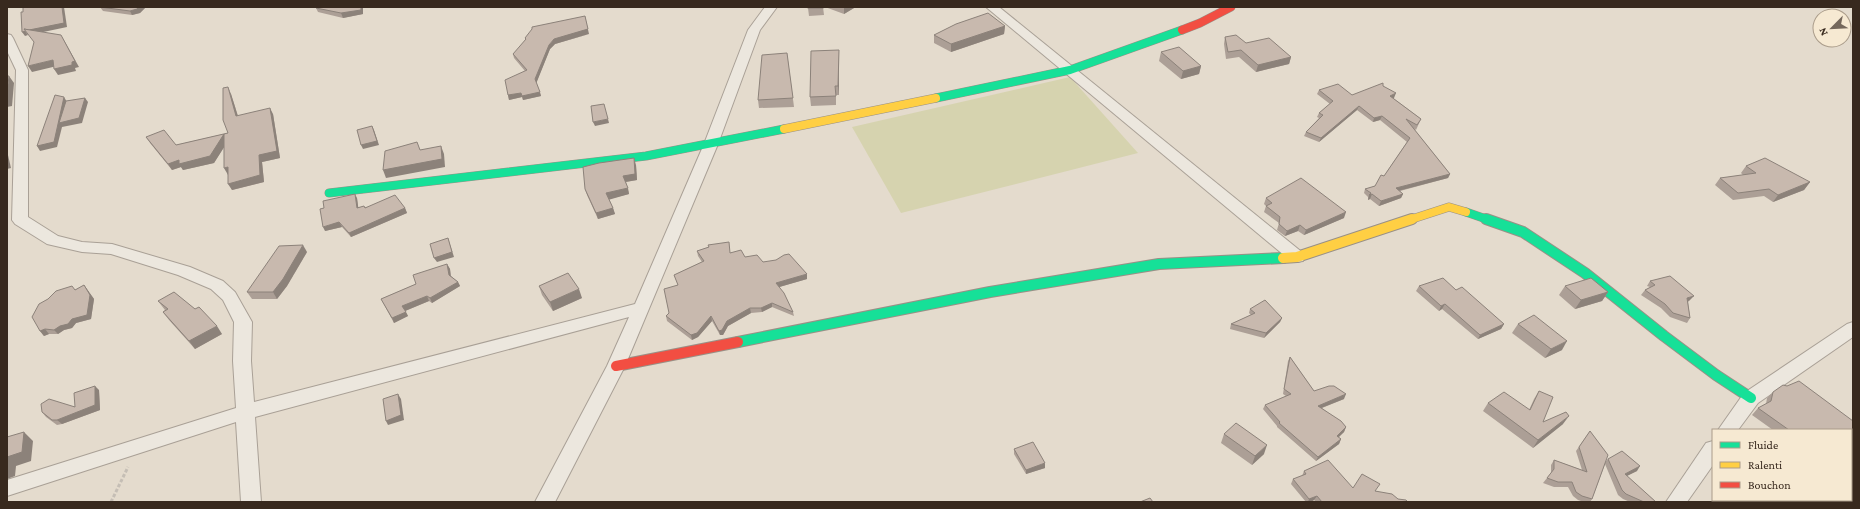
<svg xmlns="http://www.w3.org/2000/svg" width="1860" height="509" font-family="'Crimson Pro',serif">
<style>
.green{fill:#d6d3af}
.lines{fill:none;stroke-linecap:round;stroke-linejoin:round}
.street-casing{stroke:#a9a096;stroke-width:2}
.fast-far1-casing{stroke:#999086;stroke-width:9}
.fast-casing{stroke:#999086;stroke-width:12}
.slow-far1-casing{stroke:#999086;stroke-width:9}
.slow-casing{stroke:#999086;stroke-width:12}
.jam-far1-casing{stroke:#999086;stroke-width:9}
.jam-casing{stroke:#999086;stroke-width:12}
.path{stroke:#c5beb5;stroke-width:3;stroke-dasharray:3.5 2;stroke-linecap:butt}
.street{fill:#ece7de;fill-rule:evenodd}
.fast-far1{stroke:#16e098;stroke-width:8}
.fast{stroke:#16e098;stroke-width:10}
.slow-far1{stroke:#ffcf43;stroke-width:8}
.slow{stroke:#ffcf43;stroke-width:10}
.jam-far1{stroke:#f24e42;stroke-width:8}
.jam{stroke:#f24e42;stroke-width:10}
.wall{fill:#ac9f96}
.shaded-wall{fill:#8c827a}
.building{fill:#c8b9ae;stroke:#8c827a}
</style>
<rect width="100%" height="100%" fill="#e4dbcd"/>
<!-- green -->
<polygon class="green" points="1070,77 1138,153 901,213 852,127"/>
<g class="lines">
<defs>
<g id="street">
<polygon points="765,7 777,7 760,30 718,144 625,366 555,502 535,502 607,366 629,317 255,417 261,502 241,502 236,422 7,496 7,480 236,408 233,361 234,322 223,300 211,289 178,275 111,254 82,252 47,244 15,224 12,220 16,70 7,51 7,34 11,35 13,38 28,70 28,217 58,236 82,242 112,244 190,267 223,281 235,292 252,322 251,361 254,402 635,304 704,144 748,30"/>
<polygon points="986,7 999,7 1303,253 1305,257 1303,261 1297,262 1291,261"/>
<polygon points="1853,322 1853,337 1758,403 1738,430 1718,430 1744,393 1847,324"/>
<polygon points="1713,441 1713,465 1687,502 1666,502 1706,443"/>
</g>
<g id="fast-far1">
<polyline points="936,98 1070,70 1182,30"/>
<polyline points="329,193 646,156 784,129"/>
<polyline points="1466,212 1489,220"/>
</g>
<g id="fast">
<polyline points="1486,219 1523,232 1585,273 1664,336 1716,375 1751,398"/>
<polyline points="738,342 990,292 1159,264 1283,258"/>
</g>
<g id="slow-far1">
<polyline points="784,129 936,98"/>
<polyline points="1409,220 1449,207 1466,212"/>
</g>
<polyline id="slow" points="1283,258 1297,257 1412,219"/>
<polyline id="jam-far1" points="1182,30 1200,23 1231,7"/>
<polyline id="jam" points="616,366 738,342"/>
</defs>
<!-- street casing -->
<use href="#street" class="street-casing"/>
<!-- fast-far1 casing -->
<use href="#fast-far1" class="fast-far1-casing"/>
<!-- fast casing -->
<use href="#fast" class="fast-casing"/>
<!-- slow-far1 casing -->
<use href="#slow-far1" class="slow-far1-casing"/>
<!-- slow casing -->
<use href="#slow" class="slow-casing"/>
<!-- jam-far1 casing -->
<use href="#jam-far1" class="jam-far1-casing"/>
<!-- jam casing -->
<use href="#jam" class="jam-casing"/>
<!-- path -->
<polyline class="path" points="111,502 128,467"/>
<!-- street -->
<use href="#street" class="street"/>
<!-- fast-far1 -->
<use href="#fast-far1" class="fast-far1"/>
<!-- fast -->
<use href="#fast" class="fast"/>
<!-- slow-far1 -->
<use href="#slow-far1" class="slow-far1"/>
<!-- slow -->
<use href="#slow" class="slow"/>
<!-- jam-far1 -->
<use href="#jam-far1" class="jam-far1"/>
<!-- jam -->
<use href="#jam" class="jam"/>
</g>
<!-- wall -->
<g class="wall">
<polygon points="100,7 146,7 140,13 132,15 103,11"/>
<polygon points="317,7 363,7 363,14 343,18 318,12 316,8"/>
<polygon points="823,7 824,15 809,16 808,8"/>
<polygon points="825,7 854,7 854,8 844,14"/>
<polygon points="1005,26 1004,34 951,52 934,43 934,35"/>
<polygon points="589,34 555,44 550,49 536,83 541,96 523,100 522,97 509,100 508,95 525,71 514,58 513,54"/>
<polygon points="1225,37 1246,43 1291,57 1289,64 1256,72 1239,57 1226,59 1224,44"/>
<polygon points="839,50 839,95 836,95 836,105 811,106 810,97"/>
<polygon points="1161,52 1201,66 1199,74 1181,79 1159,61"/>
<polygon points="787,53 794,107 759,108 758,100"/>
<polygon points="1383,86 1394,98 1393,98 1421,119 1416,130 1413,128 1450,174 1448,178 1400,191 1403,194 1401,198 1379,206 1370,199 1368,200 1368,197 1364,193 1365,189 1375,186 1384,176 1407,142 1380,120 1373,122 1357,110 1319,142 1304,136 1306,132 1319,118 1317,117 1319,113 1330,104 1317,94 1319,90 1352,95"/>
<polygon points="231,94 238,116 273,114 280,158 262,162 264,182 232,190 228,175 224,147 214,163 183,170 181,167 172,170 150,143 146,137 176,145 228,133"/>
<polygon points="636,165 637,180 626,182 629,194 609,199 613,208 615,214 598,219 587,195 585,189"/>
<polygon points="1746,166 1810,182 1804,190 1773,202 1764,196 1733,200 1715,185 1720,178 1743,175 1741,173"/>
<polygon points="357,198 358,207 405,208 407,213 351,237 342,227 325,231"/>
<polygon points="1266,198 1344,218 1304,235 1298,231 1285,236 1277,230 1279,223 1264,212 1266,206 1264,204"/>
<polygon points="708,245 730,253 763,262 807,279 779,287 793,312 794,316 772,307 762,312 751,313 728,326 723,335 720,335 712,321 698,337 692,340 667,321 666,316 669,313 678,285 674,275 702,262 698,256 697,251 709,247"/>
<polygon points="307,252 287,286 277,299 252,299 247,292"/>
<polygon points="447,264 450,269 451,276 458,282 460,286 432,303 429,301 405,311 408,316 394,323 381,299 416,284"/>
<polygon points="1650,281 1690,300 1688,302 1690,318 1687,323 1670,317 1661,308 1641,295 1645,290 1650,287 1647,286"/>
<polygon points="84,285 94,299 91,319 76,323 72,328 64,330 58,334 49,334 44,336 40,331 75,290"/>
<polygon points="539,286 582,298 553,311 542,295"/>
<polygon points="1419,286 1504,324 1501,329 1478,339 1442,309 1439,311 1416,291"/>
<polygon points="1565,286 1608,292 1602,301 1575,309 1559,295"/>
<polygon points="158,301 222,334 195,349 169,320 163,312 165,310"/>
<polygon points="1250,309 1282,318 1280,322 1264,338 1230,329 1231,324 1251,315 1249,313"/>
<polygon points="1518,324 1562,350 1545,358 1512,333"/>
<polygon points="1290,357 1314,391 1344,399 1322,408 1346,427 1344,432 1338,437 1341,439 1339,444 1316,461 1277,427 1277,426 1263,409 1265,405 1286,396 1283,394 1288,361"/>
<polygon points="99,390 100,410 62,424 57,425 46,417 42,412 75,407"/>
<polygon points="1539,391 1543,422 1563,424 1533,448 1483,411 1488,403 1529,410 1534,399"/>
<polygon points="1773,392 1853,421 1853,502 1835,502 1832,500 1851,500 1851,430 1773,430 1752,415 1758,408 1766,404 1767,398"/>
<polygon points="1590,431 1605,462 1608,459 1637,471 1626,476 1656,502 1630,502 1623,499 1618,495 1605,464 1592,499 1590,502 1584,502 1578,500 1573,496 1568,487 1554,487 1543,483 1551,473 1551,465 1554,460 1582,470 1576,451"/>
<polygon points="1224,434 1264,454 1252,465 1221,443"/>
<polygon points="1014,449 1045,468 1026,474 1014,454"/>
<polygon points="1304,471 1353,488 1376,491 1398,499 1408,502 1316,502 1314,500 1311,502 1306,502 1291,484 1293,479 1302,476"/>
</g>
<!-- shaded-wall -->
<g class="shaded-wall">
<polygon points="62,7 64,7 67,27 29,35 26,31"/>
<polygon points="139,7 146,7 140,13 132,15 130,11"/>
<polygon points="361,7 363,7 363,14 343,18 341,13"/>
<polygon points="844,7 854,7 854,8 844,14"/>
<polygon points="585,16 589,34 555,44 550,49 536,84 535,79 549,45 554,39"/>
<polygon points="1005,26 1004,34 951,52 951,44"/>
<polygon points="25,31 28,35 25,36 22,32"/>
<polygon points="61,35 79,67 75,68 76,71 58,75 54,69 72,62"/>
<polygon points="839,50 839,95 838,86"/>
<polygon points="1291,57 1289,64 1256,72 1258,65"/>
<polygon points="53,60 57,66 32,72 28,66"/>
<polygon points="1201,66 1199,74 1181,79 1183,71"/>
<polygon points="9,76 14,83 12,106 7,107 7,93"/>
<polygon points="228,87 231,94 240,123 236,116"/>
<polygon points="540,92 541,96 523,100 522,96"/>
<polygon points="521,93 522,97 509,100 508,95"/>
<polygon points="1396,93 1394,98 1388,100 1390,96"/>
<polygon points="64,97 67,102 85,98 88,102 82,123 62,127 57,147 40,151 37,146"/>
<polygon points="1359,106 1357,110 1319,142 1321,138"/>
<polygon points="270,108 273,114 280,158 262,162 264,182 232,190 228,184 259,155"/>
<polygon points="1382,116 1380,120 1373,122 1374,118"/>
<polygon points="608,119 609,123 595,126 593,122"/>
<polygon points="372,126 374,130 379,145 363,149 361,145"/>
<polygon points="224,134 228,141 214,163 183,170 181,167 172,170 168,164"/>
<polygon points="441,146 444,154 445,167 386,178 383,170"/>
<polygon points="7,151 11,168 7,169"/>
<polygon points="634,158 636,165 637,180 625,182 623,176"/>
<polygon points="228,167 228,175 224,168"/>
<polygon points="1450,174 1448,178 1394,192 1396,188"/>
<polygon points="1810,182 1804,190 1773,202 1778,195"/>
<polygon points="628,188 629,194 608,200 606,193"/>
<polygon points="355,194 357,198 359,213 357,208"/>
<polygon points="1372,194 1370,199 1368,200 1369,195"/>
<polygon points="1403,194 1401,198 1379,206 1381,201"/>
<polygon points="405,208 407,213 351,237 349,233"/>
<polygon points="613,208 615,214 598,219 596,213"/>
<polygon points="1346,212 1344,218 1304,235 1306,230"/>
<polygon points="339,222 342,227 325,231 323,227"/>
<polygon points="1300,225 1298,231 1285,236 1287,231"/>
<polygon points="448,238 454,257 437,262 434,258"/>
<polygon points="303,245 307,252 287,286 277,299 273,292"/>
<polygon points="447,264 450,269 451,280 449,275"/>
<polygon points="807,274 807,279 776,288 776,283"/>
<polygon points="458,282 460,286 432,303 430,298"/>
<polygon points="84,285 94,299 91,319 76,323 72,328 64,330 58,334 54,330"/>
<polygon points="579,289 582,298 553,311 550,302"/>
<polygon points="1608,292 1602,301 1575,309 1581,300"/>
<polygon points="427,296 429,301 405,311 402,306"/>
<polygon points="1694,296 1690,300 1684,303 1687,298"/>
<polygon points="772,303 772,307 762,312 761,308"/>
<polygon points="1445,304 1442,309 1439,311 1441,306"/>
<polygon points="750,308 751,313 728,326 723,335 720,335 719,331 727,321"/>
<polygon points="406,312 408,316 394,323 392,318"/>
<polygon points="711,316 712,321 698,337 692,340 691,335"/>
<polygon points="1282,318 1280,322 1264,338 1266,333"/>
<polygon points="1504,324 1501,329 1478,339 1480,335"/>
<polygon points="217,326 222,334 195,349 189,341"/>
<polygon points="45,329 49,334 44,336 40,331"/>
<polygon points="1567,341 1562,350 1545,358 1551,349"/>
<polygon points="95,386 99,390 100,410 62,424 57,420 95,405"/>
<polygon points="398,394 401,399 404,420 388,425 386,421"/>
<polygon points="1346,394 1344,399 1316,410 1318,406"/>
<polygon points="1569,416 1563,424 1533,448 1538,440"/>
<polygon points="1346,427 1344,432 1335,441 1337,436"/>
<polygon points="24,432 33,441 31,461 16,466 15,476 7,479 7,457"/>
<polygon points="1341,439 1339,444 1316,461 1318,457"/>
<polygon points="1267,445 1264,454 1252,465 1255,456"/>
<polygon points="1045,463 1045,468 1026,474 1026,470"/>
<polygon points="1640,466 1637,471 1621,479 1625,474"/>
<polygon points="1317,496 1314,500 1311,502 1308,502 1309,499"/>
</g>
<!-- building -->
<g class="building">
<polygon points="23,7 62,7 64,23 29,30 24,29 26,31 22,32 21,12 23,12"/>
<polygon points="100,7 139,7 137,9 130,11"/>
<polygon points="317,7 361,7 361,10 341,13 316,8"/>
<rect x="808" y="7" width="15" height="1"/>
<polygon points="988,13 1005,26 951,44 934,35 956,24"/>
<polygon points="585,16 588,29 554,39 549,45 535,79 540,92 522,96 521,93 508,95 505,80 527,70 513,54 526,39 525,38 532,29 532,27"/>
<polygon points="24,29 61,35 75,61 72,62 72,65 54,69 53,60 28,66 34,42"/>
<polygon points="1236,35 1246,43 1269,38 1291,57 1258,65 1241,50 1228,52 1225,37"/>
<polygon points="1179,47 1201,66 1183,71 1161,52"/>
<polygon points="839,50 838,86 835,86 836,96 810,97 811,51"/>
<polygon points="787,53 793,98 758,100 762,55"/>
<polygon points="7,76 9,76 7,93"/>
<polygon points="1383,83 1383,86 1396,93 1390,96 1421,119 1417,125 1406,119 1450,174 1396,188 1403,194 1381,201 1372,194 1369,195 1371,193 1365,189 1375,186 1381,175 1384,176 1410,138 1382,116 1374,118 1359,106 1321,138 1306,132 1323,115 1319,113 1333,101 1319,90 1338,84 1352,95"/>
<polygon points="228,87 236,116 270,108 277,151 259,155 260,175 228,184 228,167 224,168 224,134 210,156 179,164 179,160 168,164 146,137 164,130 176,145 228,133 223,120 223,88"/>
<polygon points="55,95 64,97 54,142 37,146"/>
<polygon points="85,98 79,118 59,123 66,101"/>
<polygon points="604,104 608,119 593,122 591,106"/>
<polygon points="372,126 377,141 361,145 357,130"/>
<polygon points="417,142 420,150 441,146 442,159 383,170 385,151"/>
<polygon points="634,158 635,174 623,176 628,188 606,193 613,208 596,213 585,189 583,167 599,163"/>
<polygon points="1765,158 1810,182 1778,195 1769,189 1738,193 1720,178 1756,173 1746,166"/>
<polygon points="1301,178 1346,212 1306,230 1300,225 1287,231 1279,224 1280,217 1266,206 1272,203 1266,198"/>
<polygon points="355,194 357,208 364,206 365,208 395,195 405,208 349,233 339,222 323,227 320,209 324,208 323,201"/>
<polygon points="448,238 452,252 434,258 430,244"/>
<polygon points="729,242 730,253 741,250 745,257 757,255 763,262 776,260 784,255 789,254 807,274 776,283 784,293 793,312 772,303 761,308 750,308 727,321 722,330 719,331 711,316 697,333 691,335 666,316 669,313 664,289 678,285 674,275 704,261 697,251 709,247 708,245"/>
<polygon points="303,245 283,279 273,292 247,292 279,246"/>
<polygon points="447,264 449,275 458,282 430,298 427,296 402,306 406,312 392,318 381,299 416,284 413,275"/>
<polygon points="568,273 579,289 550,302 539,286"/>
<polygon points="1670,276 1694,296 1687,298 1690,318 1673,313 1665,304 1645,290 1655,285 1650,281"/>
<polygon points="1443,278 1456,290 1462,287 1504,324 1480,335 1445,304 1441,306 1419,286"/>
<polygon points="1591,278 1608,292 1581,300 1565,286"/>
<polygon points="84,285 90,295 87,315 72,319 68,324 60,326 54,330 45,329 40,331 32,317 39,304 48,299 56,291 72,286 75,290"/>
<polygon points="174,292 195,309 199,307 217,326 189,341 163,312 168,309 158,301"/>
<polygon points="1265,300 1282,318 1266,333 1231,324 1255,313 1250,309"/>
<polygon points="1534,315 1567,341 1551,349 1518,324"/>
<polygon points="1290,357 1314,391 1329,386 1334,386 1346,394 1318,406 1341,421 1346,427 1337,436 1341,439 1318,457 1279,423 1280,422 1265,405 1291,394 1284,389"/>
<polygon points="1799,381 1853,421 1853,461 1851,461 1851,430 1789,430 1758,408 1771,401 1773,392 1783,385 1787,386"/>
<polygon points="95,386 95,405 57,420 52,420 42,412 41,404 49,399 75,407 74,393"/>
<polygon points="1539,391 1553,397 1543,422 1566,412 1569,416 1538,440 1488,403 1504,392 1530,410"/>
<polygon points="398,394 401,415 386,421 383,399"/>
<polygon points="1236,423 1267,445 1255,456 1224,434"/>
<polygon points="1590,431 1608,455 1592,499 1582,496 1576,492 1572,482 1558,482 1547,478 1554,469 1554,460 1587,472 1579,447"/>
<polygon points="24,432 22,452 7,457 7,458 7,437"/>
<polygon points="1033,442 1045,463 1026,470 1014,449"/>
<polygon points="1622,451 1640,466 1625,474 1656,502 1644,502 1626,494 1622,490 1608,459"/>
<polygon points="1328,460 1353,488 1362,474 1380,484 1375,491 1392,494 1398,499 1406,500 1408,502 1322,502 1317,496 1309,499 1293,479 1306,474 1304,471"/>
<polygon points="1853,466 1853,502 1849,502 1848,500 1851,500 1851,467"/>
<polygon points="1150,498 1153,502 1140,502"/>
</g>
<!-- border -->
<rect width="1860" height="509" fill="none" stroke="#38291e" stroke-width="16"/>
<!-- legend -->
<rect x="1712" y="429" width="140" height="72" fill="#f6e9d2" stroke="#aa9c8a"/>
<rect x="1720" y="442" width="20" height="6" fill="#16e098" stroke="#aa9c8a"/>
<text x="1748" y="449" font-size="12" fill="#38291e">Fluide</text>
<rect x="1720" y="462" width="20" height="6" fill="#ffcf43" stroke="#aa9c8a"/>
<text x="1748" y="469" font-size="12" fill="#38291e">Ralenti</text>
<rect x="1720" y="482" width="20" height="6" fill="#f24e42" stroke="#aa9c8a"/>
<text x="1748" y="489" font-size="12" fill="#38291e">Bouchon</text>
<!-- north arrow -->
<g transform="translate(1832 28) rotate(246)"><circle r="19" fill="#f6e9d2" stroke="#aa9c8a"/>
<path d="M0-3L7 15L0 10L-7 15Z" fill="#74675b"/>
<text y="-6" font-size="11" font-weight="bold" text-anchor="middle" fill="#38291e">N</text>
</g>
</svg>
